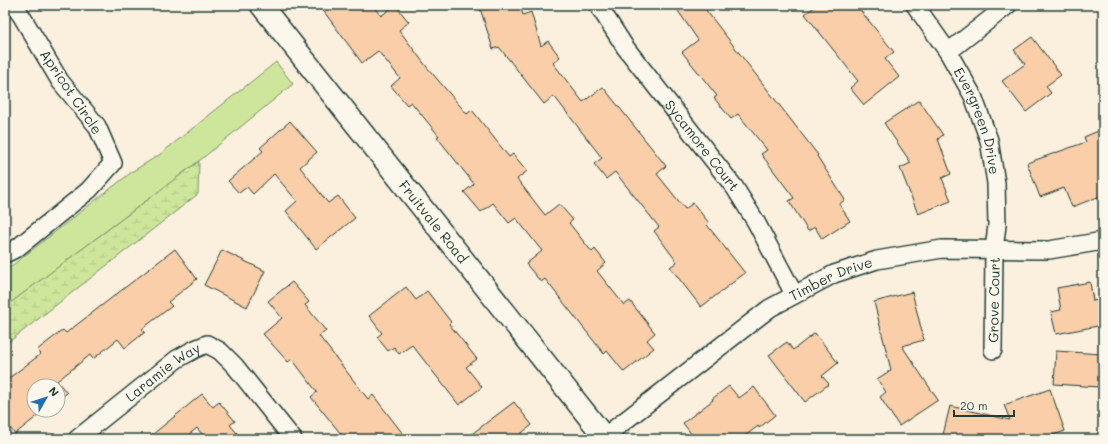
<svg xmlns="http://www.w3.org/2000/svg" width="1108" height="444" font-family="Mali,sans-serif">
<style>
.green{fill:#cee69b;stroke:#769268}
.wetland{fill:url(#wetland-marsh);stroke:#769268}
.building{fill:#f9cea8;stroke:#1f3d34}
.lines{fill:none;stroke-linecap:round;stroke-linejoin:round}
.minor-casing{stroke:#1f3d34;stroke-width:20}
.tertiary-casing{stroke:#1f3d34;stroke-width:24}
.minor{stroke:#fbf7ec;stroke-width:17}
.tertiary{stroke:#fbf7ec;stroke-width:21}
.labels{text-anchor:middle;stroke-width:3;stroke-linejoin:round;paint-order:stroke}
.street-label{font-size:14px;fill:#1f3d34;stroke:#fbf7ec}
</style>
<defs>
<pattern id="wetland-marsh" width="20" height="14" patternUnits="userSpaceOnUse"><rect width="20" height="14" fill="#cee69b"/><path d="M1 5h8M5 5V1M11 12h8M15 12V8" fill="none" stroke="#b0c686"/></pattern>
</defs>
<rect width="100%" height="100%" fill="#fbefde"/>
<filter id="ink" filterUnits="userSpaceOnUse"><feTurbulence type="fractalNoise" baseFrequency=".025" numOctaves="2"/><feDisplacementMap in="SourceGraphic" scale="8" xChannelSelector="R" yChannelSelector="G"/><feConvolveMatrix kernelMatrix="1 2 1 2 8 2 1 2 1" color-interpolation-filters="sRGB"/></filter>
<g filter="url(#ink)">
<!-- green -->
<polygon class="green" points="276,62 293,84 199,161 5,307 5,271 133,171 159,155"/>
<!-- wetland -->
<polygon class="wetland" points="199,161 198,194 5,345 5,307"/>
<!-- building -->
<g class="building">
<polygon points="319,5 372,5 381,16 395,5 409,22 399,30 426,66 467,114 472,110 509,157 513,154 527,171 517,179 545,215 559,204 573,220 569,223 592,252 595,249 606,263 597,271 624,305 630,301 655,333 647,340 654,348 624,372 607,351 604,354 545,279 541,282 526,264 542,251 516,218 509,223 493,203 481,212 464,192 474,184 437,137 439,136 411,102 407,105 391,86 400,78 378,51 362,63"/>
<polygon points="479,5 520,5 523,15 531,12 541,46 548,41 560,57 553,63 583,102 603,87 666,166 657,174 685,209 693,203 709,223 707,225 745,273 701,307 670,267 677,262 654,231 659,227 615,172 606,179 594,164 602,158 554,96 544,104 499,47 493,49"/>
<polygon points="674,5 702,5 818,155 817,156 845,200 839,204 850,221 822,239 815,227 808,231 789,201 794,198 761,154 767,150 738,114 731,119 714,98 717,96 682,52 698,40"/>
<polygon points="817,5 856,5 894,52 885,59 899,77 864,105 850,88 858,81 805,14"/>
<polygon points="1032,37 1061,75 1046,86 1051,93 1026,112 1002,81 1025,64 1014,50"/>
<polygon points="919,100 943,135 938,139 951,174 942,178 951,201 918,214 900,168 911,163 884,123"/>
<polygon points="290,121 317,152 300,167 328,203 338,196 355,218 316,249 286,211 297,201 274,174 253,194 247,187 239,193 228,181 263,151 260,148"/>
<polygon points="1103,129 1103,195 1072,207 1064,188 1040,197 1027,163 1086,142 1084,137"/>
<polygon points="175,249 197,279 168,302 172,306 142,329 145,332 125,348 118,339 93,359 90,355 57,381 67,393 58,400 58,386 34,386 34,410 45,410 15,434 5,422 5,381 41,354 37,350 63,330 66,333"/>
<polygon points="222,250 265,271 247,307 204,285"/>
<polygon points="292,282 309,302 305,305 326,331 319,336 368,399 373,395 407,439 345,439 311,397 317,392 292,359 288,362 263,334 282,318 268,301"/>
<polygon points="1090,282 1093,301 1098,300 1103,325 1056,334 1051,312 1061,310 1057,288"/>
<polygon points="406,287 416,300 427,291 451,322 449,324 477,359 466,367 482,387 459,405 412,345 399,354 394,347 388,351 377,337 382,333 369,316"/>
<polygon points="912,292 924,340 902,346 938,400 899,426 880,397 886,392 877,379 891,370 874,302"/>
<polygon points="815,333 838,363 822,376 829,384 805,402 769,355 787,342 793,350"/>
<polygon points="1056,351 1101,354 1099,387 1054,384"/>
<polygon points="729,386 739,398 754,387 775,415 759,428 758,426 741,439 695,439 683,423 713,400 712,399"/>
<polygon points="1050,389 1065,431 1042,439 942,439 950,406 1010,420 1004,405"/>
<polygon points="202,394 213,407 219,402 235,421 230,425 242,439 206,439 197,428 183,439 147,439"/>
<polygon points="514,402 532,425 514,439 465,439"/>
</g>
<g class="lines">
<defs>
<g id="minor">
<path id="s1" d="M 598,5 L 625,47 L 735,188 L 756,222 L 794,294"/>
<path id="s2" d="M 915,5 L 948,52 L 973,96 L 989,140 L 996,183 L 997,225 L 994,250 L 993,350"/>
<polyline points="948,52 1008,5"/>
<polyline points="5,254 17,248 89,190 113,163 97,126 60,81 21,15 13,5"/>
<path id="s3" d="M 604,437 L 770,308 L 834,274 L 877,260 L 942,249 L 1049,250 L 1103,241"/>
<path id="s4" d="M 77,439 L 177,359 L 195,349 L 207,344 L 220,351 L 235,366 L 293,439"/>
</g>
<g id="tertiary">
<path id="s5" d="M 261,5 L 606,439"/>
</g>
</defs>
<!-- minor casing -->
<use href="#minor" class="minor-casing"/>
<!-- tertiary casing -->
<use href="#tertiary" class="tertiary-casing"/>
<!-- minor -->
<use href="#minor" class="minor"/>
<!-- tertiary -->
<use href="#tertiary" class="tertiary"/>
</g>
</g>
<g class="labels">
<!-- street labels -->
<g class="street-label">
<text transform="translate(71 92) rotate(56)" y="5">Apricot Circle</text>
<text dy="5" stroke="none"><textPath href="#s2" startOffset="133">Evergreen Drive</textPath></text>
<text dy="5" stroke="none"><textPath href="#s1" startOffset="175">Sycamore Court</textPath></text>
<text dy="5" stroke="none"><textPath href="#s5" startOffset="277">Fruitvale Road</textPath></text>
<text dy="5" stroke="none"><textPath href="#s3" startOffset="278">Timber Drive</textPath></text>
<text transform="translate(994 300) rotate(-89)" y="5">Grove Court</text>
<text dy="5" stroke="none"><textPath href="#s4" startOffset="109">Laramie Way</textPath></text>
</g>
</g>
<!-- margin -->
<rect width="1108" height="444" fill="none" stroke="#fbf7ec" stroke-width="20"/>
<rect x="10" y="10" width="1088" height="424" fill="none" stroke="#1f3d34" stroke-width="1.5" filter="url(#ink)"/>
<!-- north arrow -->
<g transform="translate(46 398) rotate(51)"><circle r="19" fill="#fbf7ec" stroke="#a3ada2"/>
<path d="M0-3L7 15L0 10L-7 15Z" fill="#1f6fb2"/>
<text y="-6" font-size="11" font-weight="bold" text-anchor="middle" fill="#1f3d34">N</text>
</g>
<!-- scale -->
<path d="M954 410v6h60v-6" fill="none" stroke="#1f3d34" stroke-width="2"/>
<text x="960" y="410" font-size="12" fill="#1f3d34" stroke="#fbf7ec" stroke-width="3" paint-order="stroke">20 m</text>
</svg>
